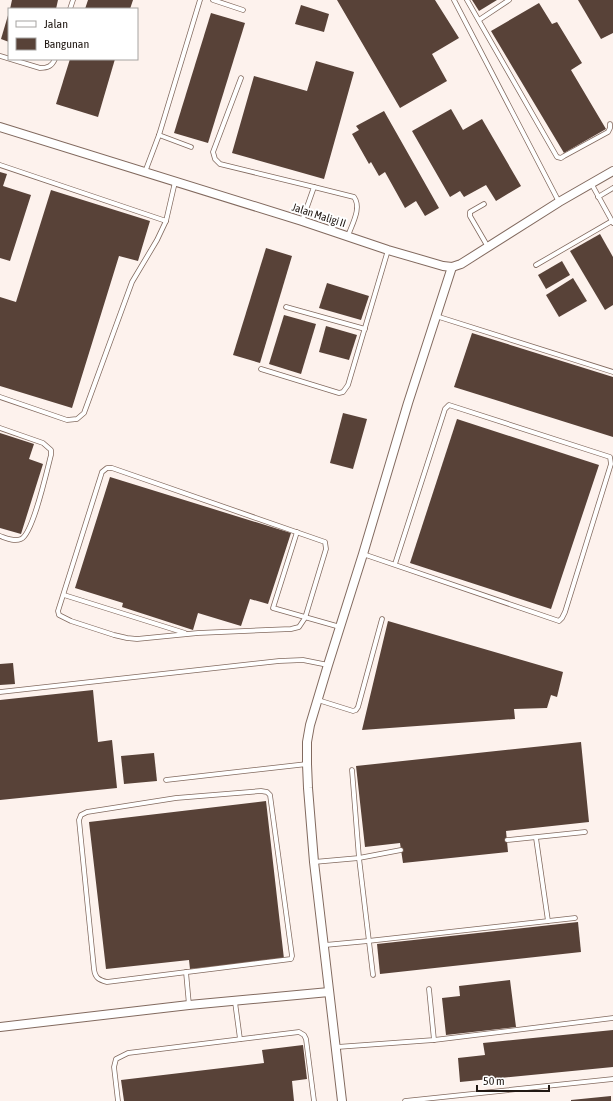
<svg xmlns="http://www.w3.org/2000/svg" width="613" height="1101" font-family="'Asap Condensed',sans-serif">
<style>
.building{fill:#584238}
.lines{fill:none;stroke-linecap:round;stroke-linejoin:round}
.lane-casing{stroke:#826a5f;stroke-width:5.5}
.street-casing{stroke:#826a5f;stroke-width:10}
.lane{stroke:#fff;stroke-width:4}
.street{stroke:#fff;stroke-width:8}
.labels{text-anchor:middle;stroke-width:4;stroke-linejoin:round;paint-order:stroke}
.street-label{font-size:11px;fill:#211813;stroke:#fff}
</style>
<rect width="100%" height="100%" fill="#fdf2ed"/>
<!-- building -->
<g class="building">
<polygon points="12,0 58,0 56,9 10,9"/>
<polygon points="88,0 133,0 130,9 85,9"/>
<polygon points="337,0 435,0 459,38 432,54 447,81 400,108"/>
<polygon points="472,0 497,0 479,11"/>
<polygon points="578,0 613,0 613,33 601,39"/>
<polygon points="539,3 552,24 557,22 582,63 571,70 606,129 564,153 491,31"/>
<polygon points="301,5 329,14 324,32 295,24"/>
<polygon points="9,12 9,42 1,39"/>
<polygon points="211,13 245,23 208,143 174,133"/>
<polygon points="70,59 115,59 98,117 56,104"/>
<polygon points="316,61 354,72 324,179 232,153 254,76 307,91"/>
<polygon points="451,109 463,130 482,119 521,186 496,201 486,185 464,197 460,191 450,197 412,131"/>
<polygon points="384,111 439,208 425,216 416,201 405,208 385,172 379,176 371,162 369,164 352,134 359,130 356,126"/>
<polygon points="0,172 7,174 3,186 31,195 10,261 0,258"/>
<polygon points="51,190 150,221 138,261 119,256 72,408 0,386 0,297 16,302"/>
<polygon points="600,234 613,257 613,305 605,310 570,251"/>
<polygon points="266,248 292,256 260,363 233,355"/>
<polygon points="562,261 570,275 546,289 538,275"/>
<polygon points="573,278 587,301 559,317 546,295"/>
<polygon points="327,283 369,296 361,320 319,308"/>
<polygon points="284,315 316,324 301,374 269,364"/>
<polygon points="326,326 357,335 349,360 319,352"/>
<polygon points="472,333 613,377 613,437 454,387"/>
<polygon points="343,413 367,419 353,469 330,463"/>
<polygon points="457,419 599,465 551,609 410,563"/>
<polygon points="0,433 34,444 29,459 43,464 21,534 0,528"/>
<polygon points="110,477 291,533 268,604 250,599 241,626 198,613 193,630 122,607 123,603 75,588"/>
<polygon points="388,621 563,672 557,697 551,695 547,708 514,709 515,719 362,730"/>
<polygon points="13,663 15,684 0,685 0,664"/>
<polygon points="93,690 98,742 112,740 117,788 0,800 0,700"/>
<polygon points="581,742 589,822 506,831 508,852 403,863 400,843 365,847 356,766"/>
<polygon points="154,753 157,781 124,784 121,756"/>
<polygon points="266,801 284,959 190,969 189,960 106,969 89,822"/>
<polygon points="578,922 581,952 380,974 377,944"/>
<polygon points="510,980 516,1027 446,1035 442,998 460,996 459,986"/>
<polygon points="613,1030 613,1067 460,1082 458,1058 485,1055 483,1043"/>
<polygon points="303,1045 307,1079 292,1081 294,1101 124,1101 121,1080 264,1063 262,1050"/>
<polygon points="611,1096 611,1101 571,1101 571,1100"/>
</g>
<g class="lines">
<defs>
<g id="lane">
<polyline points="213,0 243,10"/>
<polyline points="454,0 559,202"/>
<polyline points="467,0 557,157 561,158 564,156 608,132 610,128 610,124"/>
<polyline points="70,9 73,0"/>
<polyline points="479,20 509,0"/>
<path d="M 0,56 L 40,68 C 48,68 52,66 55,59"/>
<polyline points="241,78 213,152 215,159 220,164 314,187 302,221"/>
<polyline points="159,135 191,147"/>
<polyline points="0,165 166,221 175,182"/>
<polyline points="145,172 159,135 200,0"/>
<polyline points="591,183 613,223"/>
<path d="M 314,187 L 354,197 C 362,208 352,224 348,236"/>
<polyline points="598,197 613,188"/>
<polyline points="484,204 470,212 470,216 488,247"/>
<polyline points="536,265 612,221"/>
<polyline points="286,307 365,329"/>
<polyline points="436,316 613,372"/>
<polyline points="261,369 339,393 343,392 348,385 388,250"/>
<polyline points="0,397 67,420 77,419 84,413 132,282 157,240 166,221"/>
<path d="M 0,428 L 43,443 L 51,450 L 51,455 C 47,470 33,534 21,539 C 14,542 6,538 0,536"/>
<polygon points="107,468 112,468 325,542 326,549 305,618 299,627 291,629 198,633 137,639 127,638 114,635 71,621 59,615 58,611 102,472"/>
<polyline points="297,532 273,608 340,627"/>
<polyline points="363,554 559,621 562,618 565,612 611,464 610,457 449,405 445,409 395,564"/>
<polyline points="64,595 185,633"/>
<polyline points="0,692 279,661 303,660 328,665"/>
<polyline points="318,700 353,711 356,710 358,707 382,619"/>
<polyline points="352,770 359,858 373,975"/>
<polyline points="166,780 307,764"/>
<path d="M 261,791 L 267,792 L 270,795 L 292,956 L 291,959 L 107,982 C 99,980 95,978 94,969 L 79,820 L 81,815 L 87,812 L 176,798 Z"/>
<polyline points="536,838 548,921"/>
<polyline points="507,840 585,832"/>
<polyline points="314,862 359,858 401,850"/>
<polyline points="325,945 368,941 575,918"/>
<polyline points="186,972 189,1005"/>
<polyline points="429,989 434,1040"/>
<polyline points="235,1002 240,1039"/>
<polyline points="337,1047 434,1040 613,1018"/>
<polyline points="118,1101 114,1067 116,1059 128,1053 299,1032 304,1035 306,1039 314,1101"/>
<polyline points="405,1101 613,1079"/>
</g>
<g id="street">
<polyline points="0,127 302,221 388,250 443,266 452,267 461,264 559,202 613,171"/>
<polyline points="0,1027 189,1005 329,992"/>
<polyline points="342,1101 314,862 308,788 307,764 307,742 310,725 328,665 363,554 408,403 452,267"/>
</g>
</defs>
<!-- lane casing -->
<use href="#lane" class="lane-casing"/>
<!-- street casing -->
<use href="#street" class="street-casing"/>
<!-- lane -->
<use href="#lane" class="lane"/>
<!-- street -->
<use href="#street" class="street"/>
</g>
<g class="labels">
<!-- street labels -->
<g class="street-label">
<text transform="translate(319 215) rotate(18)" y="4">Jalan Maligi II</text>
</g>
</g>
<!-- legend -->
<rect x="8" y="8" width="130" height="52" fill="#ffffff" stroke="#a6a3a1"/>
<rect x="16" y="21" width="20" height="6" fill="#ffffff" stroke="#a6a3a1"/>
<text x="44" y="28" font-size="12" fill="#211813">Jalan</text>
<rect x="16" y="38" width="20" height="12" fill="#584238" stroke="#a6a3a1"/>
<text x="44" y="48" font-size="12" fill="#211813">Bangunan</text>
<!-- scale -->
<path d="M477 1085v6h72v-6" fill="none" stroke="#211813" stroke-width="2"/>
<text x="483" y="1085" font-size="12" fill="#211813" stroke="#ffffff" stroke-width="3" paint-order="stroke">50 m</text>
</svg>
